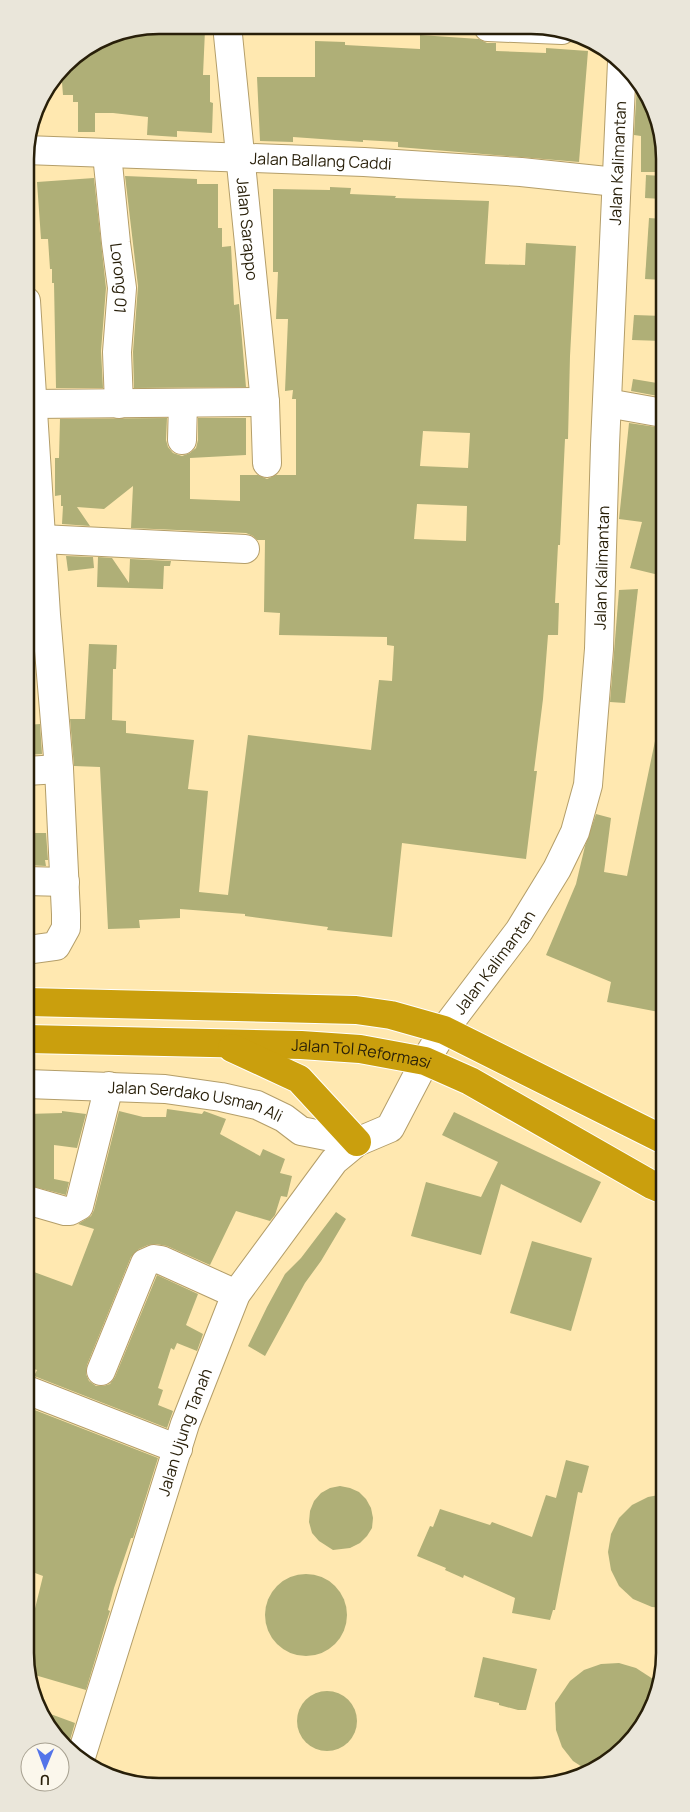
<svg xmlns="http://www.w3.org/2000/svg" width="690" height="1812" font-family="Manrope,sans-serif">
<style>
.building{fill:#afaf77;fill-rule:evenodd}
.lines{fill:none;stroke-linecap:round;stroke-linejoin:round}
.minor-casing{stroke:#b49e69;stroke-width:30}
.highway-casing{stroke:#fff;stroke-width:30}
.minor{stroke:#fff;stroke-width:28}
.highway{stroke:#ca9f0d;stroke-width:28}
.labels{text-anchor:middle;stroke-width:5;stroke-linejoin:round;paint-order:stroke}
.street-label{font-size:16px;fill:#281f09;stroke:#fbf7ec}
.rim{fill:none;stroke:#281f09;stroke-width:2.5}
</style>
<rect width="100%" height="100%" fill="#ffe8b0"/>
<!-- building -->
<g class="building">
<polygon points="158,25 205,30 203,75 210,75 210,102 213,103 212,133 177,131 177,137 147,135 148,117 113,113 95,113 95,132 78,132 78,102 73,102 73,95 63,95 61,70 70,58 104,37 116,38 116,33"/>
<polygon points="420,35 479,39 487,43 496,43 496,51 546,53 546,48 588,51 579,162 398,147 398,142 363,140 363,142 293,137 293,142 260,141 257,77 315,77 315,41 345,42 345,45 420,49"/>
<polygon points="637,84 660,127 658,150 662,150 661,172 641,172 641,136 634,135"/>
<polygon points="646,175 662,176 662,199 645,198"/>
<polygon points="125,176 197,179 197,184 218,184 218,228 222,228 222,247 231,246 234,305 239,304 246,387 134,388 133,352 138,286"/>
<polygon points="94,178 106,288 101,351 103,388 56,388 54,283 52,283 52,269 50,269 48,239 41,239 37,182"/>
<path d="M 330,187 L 351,188 L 350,194 L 396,196 L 395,198 L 489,201 L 485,264 L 525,265 L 526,243 L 576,246 L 570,356 L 568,439 L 565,439 L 560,545 L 558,545 L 555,603 L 559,603 L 558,635 L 548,635 L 543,699 L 534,771 L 537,771 L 526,859 L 402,843 L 392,937 L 327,930 L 328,927 L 245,916 L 245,914 L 180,909 L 180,918 L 139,920 L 140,928 L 108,929 L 100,767 L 74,766 L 70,719 L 85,719 L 89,644 L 117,645 L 116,669 L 113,669 L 112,720 L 126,721 L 126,733 L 194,740 L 188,789 L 208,791 L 199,892 L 228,895 L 248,735 L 371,750 L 379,680 L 392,681 L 394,646 L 387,645 L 387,637 L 279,635 L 280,613 L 264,612 L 265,540 L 257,540 L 253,536 L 246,533 L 131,528 L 133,486 L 104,509 L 77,507 L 90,526 L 62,524 L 63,506 L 61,506 L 61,495 L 55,496 L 55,458 L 59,458 L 60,419 L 167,418 L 166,440 L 168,447 L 173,453 L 182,456 L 190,453 L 196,448 L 198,440 L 198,418 L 246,418 L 246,455 L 190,458 L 190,499 L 240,501 L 240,475 L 258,475 L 267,479 L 276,475 L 296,475 L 296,399 L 292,399 L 293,390 L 285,391 L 288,319 L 276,319 L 278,272 L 273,272 L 273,189 L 330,190 ZM 423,431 L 470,433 L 468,468 L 420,466 ZM 417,504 L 467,506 L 466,541 L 414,539 Z"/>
<polygon points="649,218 663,219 663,280 645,279"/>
<polygon points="634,315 663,316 663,341 632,340"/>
<polygon points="633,379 663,384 663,397 631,391"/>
<polygon points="629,423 663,428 663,576 630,568 642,522 619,519"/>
<polygon points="66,556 93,557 94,568 68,571"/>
<polygon points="98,557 112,558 129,583 130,559 171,561 170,566 164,566 163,589 97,587"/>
<polygon points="638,589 625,703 610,702 619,590"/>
<polygon points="40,724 42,754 26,755 26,725"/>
<polygon points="655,741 663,742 664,1013 607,1002 611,982 546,955 576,884 585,846 596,814 611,818 604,872 627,876"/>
<polygon points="26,833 46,833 48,860 45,860 46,866 26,865"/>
<polygon points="167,1109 202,1114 204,1111 226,1119 220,1134 260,1156 263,1149 285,1159 280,1173 292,1176 287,1197 281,1196 275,1215 270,1221 236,1211 210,1265 167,1246 156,1244 148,1245 139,1249 131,1257 87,1365 86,1374 89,1381 96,1386 103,1386 110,1384 115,1377 157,1275 198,1294 186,1325 203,1334 197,1351 177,1343 174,1350 171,1348 158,1388 163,1390 158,1405 173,1411 167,1428 34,1376 37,1370 27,1367 27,1290 34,1272 72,1286 94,1229 78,1224 91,1216 94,1210 119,1111 143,1117 166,1117"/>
<polygon points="62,1111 86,1114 77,1148 54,1145 54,1179 69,1182 66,1195 27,1185 27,1114 62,1113"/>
<polygon points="454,1112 601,1182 581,1223 501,1184 481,1255 411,1236 426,1182 481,1197 498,1162 442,1135"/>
<polygon points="336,1212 346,1219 321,1261 305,1283 265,1356 248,1346 267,1307 285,1274 301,1258"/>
<polygon points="532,1241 592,1258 571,1331 510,1313"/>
<polygon points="27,1407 158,1458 133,1538 131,1538 114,1588 108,1610 110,1611 107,1620 86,1690 28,1673 28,1637 43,1576 27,1570"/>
<polygon points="566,1460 589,1466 582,1493 578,1492 555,1610 553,1610 550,1620 512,1613 515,1598 464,1575 463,1578 445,1570 446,1568 417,1556 430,1526 433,1527 440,1509 490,1525 492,1522 532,1537 546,1495 556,1498"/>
<polygon points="340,1486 350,1488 359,1492 366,1499 371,1508 373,1518 372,1528 367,1536 360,1543 350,1548 333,1550 319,1541 312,1533 309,1522 310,1511 314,1501 321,1493 330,1488"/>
<polygon points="664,1494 665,1608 652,1607 633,1599 619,1586 611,1570 608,1552 611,1534 619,1518 632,1505 648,1497"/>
<circle cx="306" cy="1615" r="41"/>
<polygon points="483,1657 537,1669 526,1710 518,1710 499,1705 499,1703 474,1697"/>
<polygon points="619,1663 636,1668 653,1679 659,1688 655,1704 632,1741 599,1769 590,1772 573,1761 562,1747 556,1730 555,1703 570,1681 584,1670 601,1664"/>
<circle cx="327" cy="1721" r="30"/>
<polygon points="45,1712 75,1723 67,1750 64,1748"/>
</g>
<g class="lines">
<defs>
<g id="minor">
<path id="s1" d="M 227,25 L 265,402 L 267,463"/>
<polyline points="488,27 562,30"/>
<path id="s2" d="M 25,150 L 364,162 L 521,172 L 616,182"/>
<path id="s3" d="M 107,154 L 116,243 L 122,288 L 117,352 L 119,404"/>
<polyline points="26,301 46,615 59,769 66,914 66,928 56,946 27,950"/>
<polyline points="607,403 663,413"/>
<polyline points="32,404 265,402"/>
<polyline points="182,440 183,403"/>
<polyline points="41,539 245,549"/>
<polyline points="26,771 59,769"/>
<polyline points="26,881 65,882"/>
<path id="s4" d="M 27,1084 L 165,1089 L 221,1097 L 257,1105 L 284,1118 L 301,1131 L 357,1142"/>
<polyline points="27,1200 65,1211 70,1211 79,1206 109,1086"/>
<polyline points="101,1371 145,1263 154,1259 161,1260 236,1294"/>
<polyline points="27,1390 178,1449"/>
<path id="s5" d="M 81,1757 L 185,1424 L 236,1294 L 334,1161 L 357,1142 L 390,1128 L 425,1061 L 444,1030 L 519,931 L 557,869 L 575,832 L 588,785 L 599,649 L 605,445 L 622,62"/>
</g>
<g id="highway">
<polyline points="27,1002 356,1010 391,1015 444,1030 664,1140"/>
<path id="s6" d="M 27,1039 L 301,1045 L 360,1049 L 425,1061 L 470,1081 L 652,1185 L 664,1190"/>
<polyline points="232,1048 299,1079 357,1142"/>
</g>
</defs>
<!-- minor casing -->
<use href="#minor" class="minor-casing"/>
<!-- highway casing -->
<use href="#highway" class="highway-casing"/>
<!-- minor -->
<use href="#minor" class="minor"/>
<!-- highway -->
<use href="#highway" class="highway"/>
</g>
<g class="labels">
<!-- street labels -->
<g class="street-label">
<text dy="6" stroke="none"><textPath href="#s2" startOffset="296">Jalan Ballang Caddi</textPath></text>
<text dy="6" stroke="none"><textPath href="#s5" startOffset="1741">Jalan Kalimantan</textPath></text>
<text dy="6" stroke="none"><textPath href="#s1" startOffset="205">Jalan Sarappo</textPath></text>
<text dy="6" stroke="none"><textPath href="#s3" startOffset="125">Lorong 01</textPath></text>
<text dy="6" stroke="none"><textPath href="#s5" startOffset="1336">Jalan Kalimantan</textPath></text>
<text dy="6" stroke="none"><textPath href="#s5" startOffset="916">Jalan Kalimantan</textPath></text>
<text dy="6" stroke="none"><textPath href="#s6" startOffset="335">Jalan Tol Reformasi</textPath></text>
<text dy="6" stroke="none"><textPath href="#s4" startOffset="170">Jalan Serdako Usman Ali</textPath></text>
<text dy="6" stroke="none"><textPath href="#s5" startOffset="341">Jalan Ujung Tanah</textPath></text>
</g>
</g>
<!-- crop -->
<path d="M0 0H690V1812H0ZM159 34H531A125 125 0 0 1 656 159V1653A125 125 0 0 1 531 1778H159A125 125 0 0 1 34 1653V159A125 125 0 0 1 159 34Z" fill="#eae6da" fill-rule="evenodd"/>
<path class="rim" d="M159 34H531A125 125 0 0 1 656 159V1653A125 125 0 0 1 531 1778H159A125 125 0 0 1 34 1653V159A125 125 0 0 1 159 34Z"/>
<!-- north arrow -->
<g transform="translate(45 1767) rotate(181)"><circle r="24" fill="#fbf7ec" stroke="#a7a191"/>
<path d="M0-4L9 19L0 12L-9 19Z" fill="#5374e9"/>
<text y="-8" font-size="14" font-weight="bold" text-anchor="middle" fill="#281f09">U</text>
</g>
</svg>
